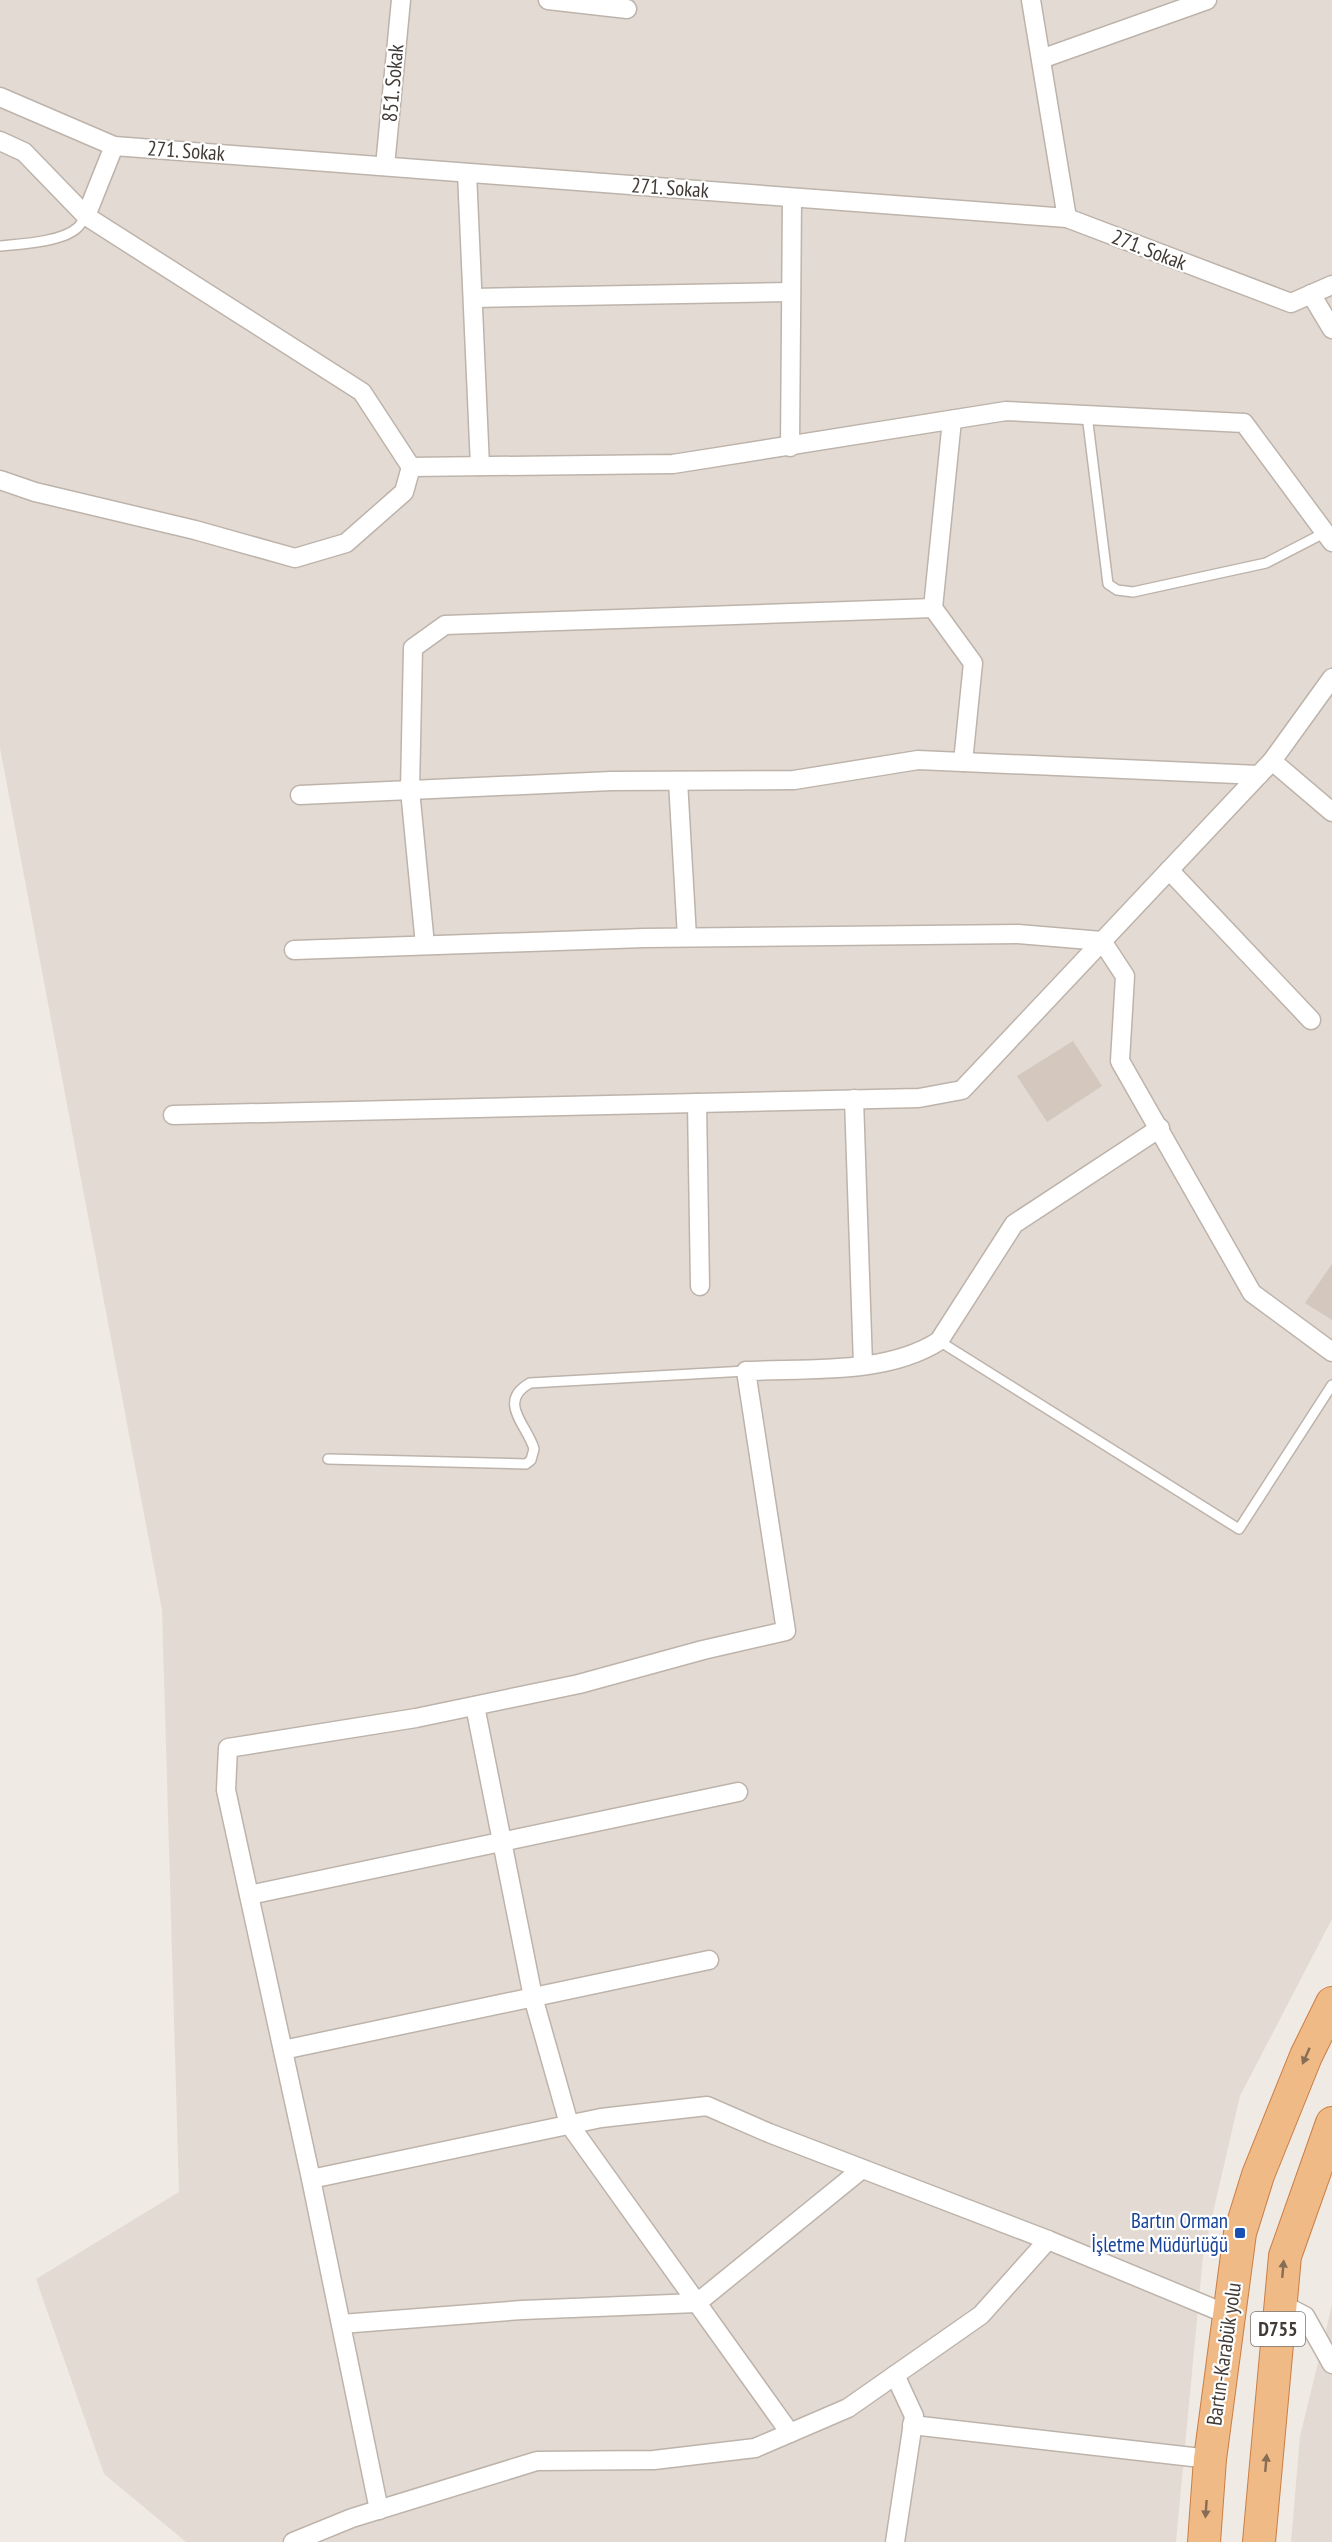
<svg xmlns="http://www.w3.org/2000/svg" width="1332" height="2542" font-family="'PT Sans Narrow',sans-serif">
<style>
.residential{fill:#e3dbd3}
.building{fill:#d3c7be}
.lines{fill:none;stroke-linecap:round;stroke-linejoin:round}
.service-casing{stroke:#bdb3ab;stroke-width:12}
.minor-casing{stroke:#bdb3ab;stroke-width:21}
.trunk-casing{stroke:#ca7e44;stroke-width:34}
.service{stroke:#fff;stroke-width:9}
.minor{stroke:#fff;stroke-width:18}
.trunk{stroke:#f0ba86;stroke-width:32}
.oneway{fill:#876d55}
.transit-dot{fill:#1a4fb4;stroke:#fff;stroke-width:2}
.labels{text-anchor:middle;stroke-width:4.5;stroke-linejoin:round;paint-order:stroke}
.shield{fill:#fff;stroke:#7a7572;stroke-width:1.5}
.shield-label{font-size:20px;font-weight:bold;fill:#413a35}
.street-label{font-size:21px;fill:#413a35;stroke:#fff}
.transit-label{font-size:21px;fill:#164399;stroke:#fff;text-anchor:end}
</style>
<rect width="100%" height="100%" fill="#f0eae4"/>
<!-- residential -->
<g class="residential">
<polygon points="0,0 1332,0 1332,1919 1240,2096 1203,2256 1176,2542 186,2542 104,2474 36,2279 179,2192 162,1610 0,748"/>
<polygon points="1332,2305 1332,2542 1291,2542 1300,2436"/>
</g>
<!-- building -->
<g class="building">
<polygon points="1073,1041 1102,1086 1047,1122 1017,1076"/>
<polygon points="1332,1264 1332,1320 1305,1303"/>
</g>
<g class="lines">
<defs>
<g id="service">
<path d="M 0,246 C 20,244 62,242 77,228 C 81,225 83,219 86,216"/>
<polyline points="1087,415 1108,584 1117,590 1133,592 1266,563 1326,532"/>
<polyline points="939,1341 1239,1529 1332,1385"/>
<path d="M 328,1459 L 526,1464 L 531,1460 L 534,1449 C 528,1426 496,1402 530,1383 L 746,1371"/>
</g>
<g id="minor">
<polyline points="548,0 627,9"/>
<polyline points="1031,0 1067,218"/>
<polyline points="1041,59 1207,0"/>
<polyline points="0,97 114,146 1067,218 1291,303 1332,285"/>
<polyline points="0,141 24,152 86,216 362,392 411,467"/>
<polyline points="385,166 401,0"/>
<polyline points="467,173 480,466"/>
<polyline points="86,216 114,146"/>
<polyline points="1311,294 1332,329"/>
<polyline points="473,298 791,292"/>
<polyline points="952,420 933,608 973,663 963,762"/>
<polyline points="790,447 792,198"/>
<polyline points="0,480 35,492 195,530 295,558 346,543 404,492 411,467 673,464 1006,411 1244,423 1332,542"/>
<polyline points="1272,761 1332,812"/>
<polyline points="678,781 687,937"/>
<polyline points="300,795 611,781 794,780 918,760 1259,775"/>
<polyline points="1169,870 1311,1020"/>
<polyline points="425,945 410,790 413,648 445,625 933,608"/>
<polyline points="294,950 644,938 1018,934 1102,941 1125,976 1120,1061 1252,1293 1332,1352"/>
<polyline points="854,1099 863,1365"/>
<polyline points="697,1103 700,1286"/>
<polyline points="173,1115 919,1098 962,1090 1272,761 1332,678"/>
<polyline points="475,1706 533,1997 569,2124 790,2433"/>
<polyline points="249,1895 738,1792"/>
<polyline points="283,2050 709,1960"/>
<polyline points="311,2179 601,2118 707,2106 769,2133 1048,2240 1229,2315"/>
<polyline points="1280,2303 1305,2316 1332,2364"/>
<polyline points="341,2324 522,2310 697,2303 862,2169"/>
<polyline points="912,2425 1210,2459"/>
<path d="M 379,2510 L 311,2179 L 226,1790 L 228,1748 L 416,1718 L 579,1684 L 703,1650 L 786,1631 L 746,1371 C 808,1368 886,1375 939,1341 L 1014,1224 L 1160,1128"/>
<polyline points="293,2542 352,2518 537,2461 654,2460 755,2448 848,2408 981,2315 1048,2240"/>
<polyline points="895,2542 914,2416 895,2375"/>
</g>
<g id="trunk">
<polyline points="1204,2542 1210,2459 1240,2233 1258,2175 1306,2056 1332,2003"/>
<polyline points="1259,2542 1285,2256 1332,2123"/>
</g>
</defs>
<!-- service casing -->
<use href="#service" class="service-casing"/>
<!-- minor casing -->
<use href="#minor" class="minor-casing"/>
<!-- trunk casing -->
<use href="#trunk" class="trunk-casing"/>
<!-- service -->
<use href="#service" class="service"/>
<!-- minor -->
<use href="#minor" class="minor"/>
<!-- trunk -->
<use href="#trunk" class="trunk"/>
</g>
<!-- one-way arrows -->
<defs><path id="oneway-solid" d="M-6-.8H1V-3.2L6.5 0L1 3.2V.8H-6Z" transform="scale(1.5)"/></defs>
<g class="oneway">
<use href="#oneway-solid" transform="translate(1306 2056) rotate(114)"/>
<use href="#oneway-solid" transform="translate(1283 2269) rotate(-85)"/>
<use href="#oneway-solid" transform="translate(1266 2463) rotate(-85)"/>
<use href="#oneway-solid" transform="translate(1206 2509) rotate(94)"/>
</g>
<!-- markers -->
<rect class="transit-dot" x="1234" y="2227" width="12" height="12" rx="3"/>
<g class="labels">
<!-- shield labels -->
<rect class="shield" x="1251" y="2312" width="54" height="34" rx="4.5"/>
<g class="shield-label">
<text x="1278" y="2336">D755</text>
</g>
<!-- street labels -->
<g class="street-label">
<text transform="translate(393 83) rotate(-85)" y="7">851. Sokak</text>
<text transform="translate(186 151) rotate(4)" y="7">271. Sokak</text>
<text transform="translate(670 188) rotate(4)" y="7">271. Sokak</text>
<text transform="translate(1149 250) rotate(21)" y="7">271. Sokak</text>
<text transform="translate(1224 2354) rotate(-82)" y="7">Bartın-Karabük yolu</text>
</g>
<!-- transit labels -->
<g class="transit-label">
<text x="1228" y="2228">Bartın Orman<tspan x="1228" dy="24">İşletme Müdürlüğü</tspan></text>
</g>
</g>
</svg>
